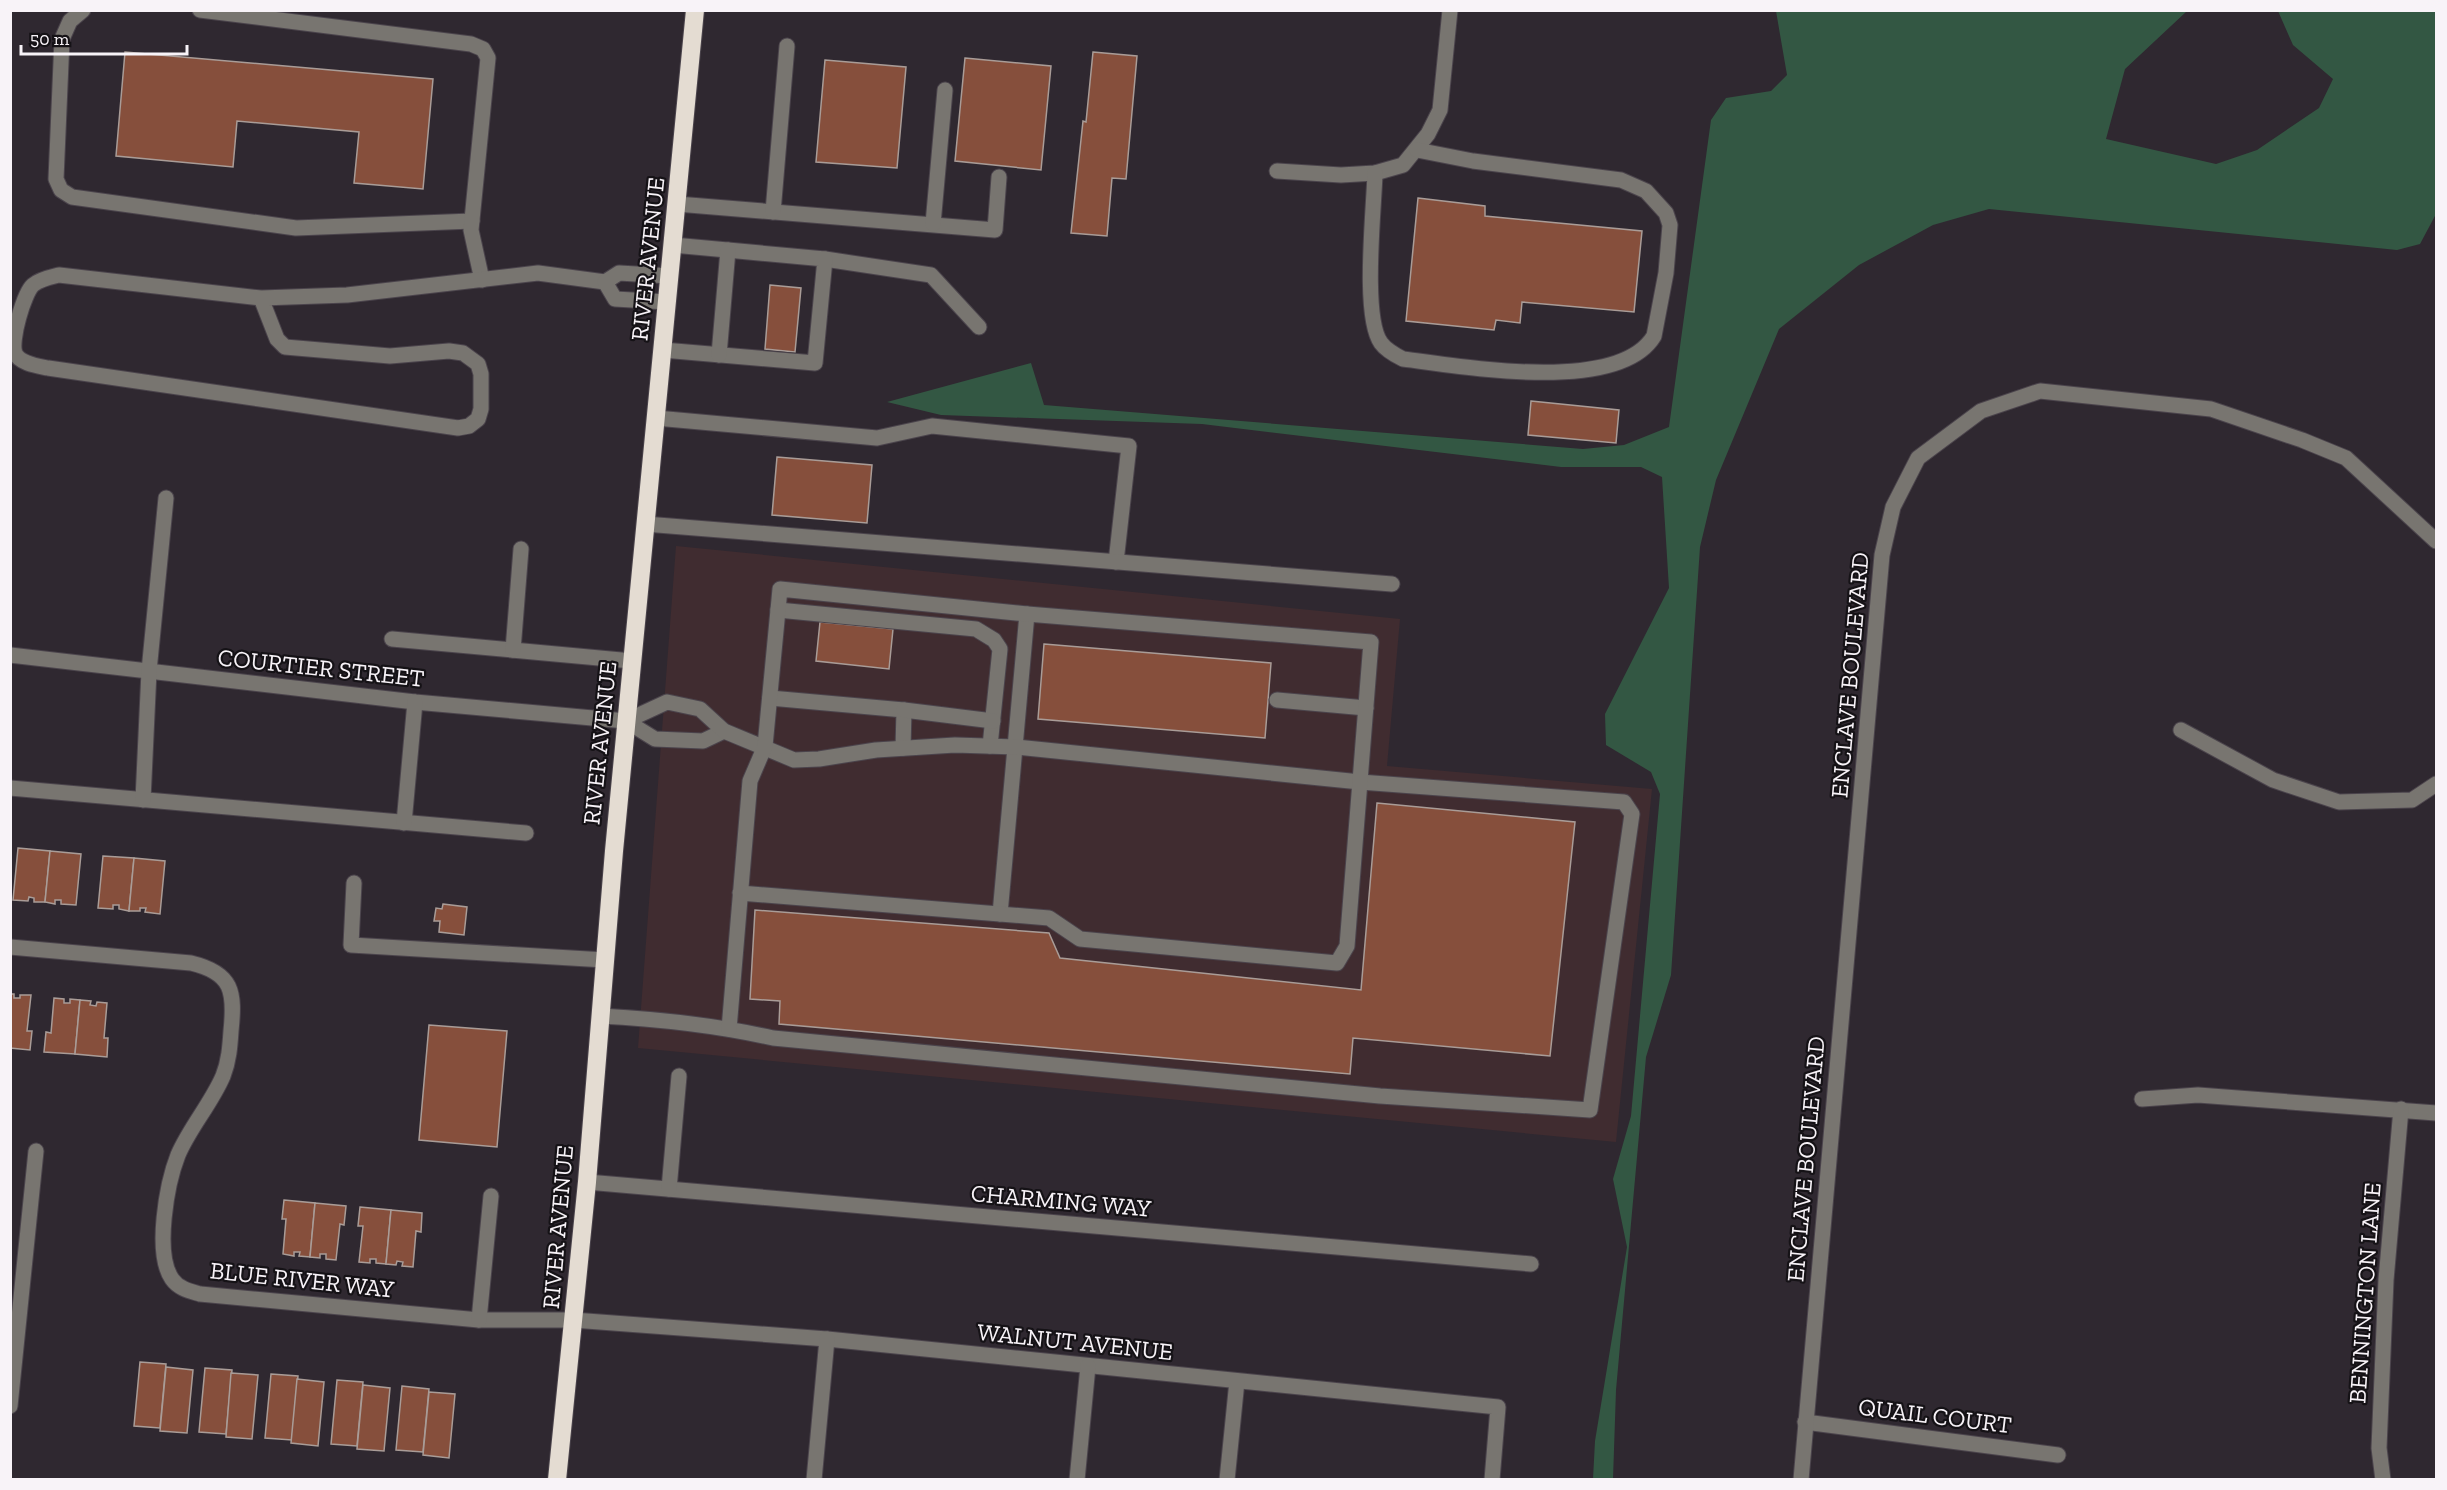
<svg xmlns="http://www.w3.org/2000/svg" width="2447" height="1490" font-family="'Zilla Slab',serif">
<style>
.commercial{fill:#402c30}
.green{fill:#335743}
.building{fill:#864f3c;stroke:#a99c97;stroke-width:1.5}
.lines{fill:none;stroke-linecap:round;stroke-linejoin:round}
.minor-casing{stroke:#4b444c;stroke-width:17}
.highway-casing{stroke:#4b444c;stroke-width:20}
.minor{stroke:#787570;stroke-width:15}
.highway{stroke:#e4dcd2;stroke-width:18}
.labels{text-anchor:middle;stroke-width:4.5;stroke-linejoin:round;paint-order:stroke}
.street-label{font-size:24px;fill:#f8f3f8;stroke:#151216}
</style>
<rect width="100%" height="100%" fill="#2f2830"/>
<!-- commercial -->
<polygon class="commercial" points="676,546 1400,619 1387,766 1652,789 1616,1142 638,1048"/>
<!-- green -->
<polygon class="green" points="1776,11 2187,11 2125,69 2106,139 2216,164 2257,150 2319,108 2333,79 2293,45 2278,11 2436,11 2436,214 2420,244 2397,250 1989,209 1933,225 1859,265 1779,329 1716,480 1700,547 1671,975 1646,1057 1616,1390 1613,1479 1593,1479 1595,1441 1627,1247 1613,1179 1631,1116 1660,794 1651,772 1606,745 1605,714 1669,588 1662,477 1641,467 1561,467 1202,424 941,415 887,402 1031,363 1044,405 1583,449 1624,445 1669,427 1711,120 1726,98 1771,91 1787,75"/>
<!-- building -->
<g class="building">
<polygon points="125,52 433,79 423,189 354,183 359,132 237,121 233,167 116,156"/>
<polygon points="1093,52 1137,56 1126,179 1112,178 1107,236 1071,233 1083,121 1086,122"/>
<polygon points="965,58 1051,66 1041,170 955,161"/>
<polygon points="825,60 906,67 897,168 816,162"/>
<polygon points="1418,198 1485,206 1485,216 1642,231 1634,312 1522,302 1520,323 1496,320 1494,330 1406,321"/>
<polygon points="770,285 801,288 795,352 765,349"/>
<polygon points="1531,401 1619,410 1616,443 1528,435"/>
<polygon points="777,457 872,465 867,523 772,515"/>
<polygon points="820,622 893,629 889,669 816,661"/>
<polygon points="1044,644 1271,663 1265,738 1038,719"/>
<polygon points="1377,803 1575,822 1550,1056 1353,1038 1350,1074 779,1024 780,1001 750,999 755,910 1049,933 1060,958 1361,990"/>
<polygon points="18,848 50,851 45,902 34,902 34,898 29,897 28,901 13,900"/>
<polygon points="50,851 81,854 76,905 61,904 61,900 55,900 55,904 45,902"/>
<polygon points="103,856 134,858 129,911 119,909 119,905 113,905 113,909 98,908"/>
<polygon points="134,858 165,861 160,914 145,912 146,908 140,908 140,911 129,911"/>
<polygon points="443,904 467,907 464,935 439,932 440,921 434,921 436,908 442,909"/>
<polygon points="10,994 14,994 14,998 20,998 20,995 31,995 27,1031 32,1031 30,1050 10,1048"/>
<polygon points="54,998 64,999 64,1003 70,1003 70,999 80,1000 75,1054 44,1052 46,1032 51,1033"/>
<polygon points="80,1000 91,1001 90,1005 96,1006 97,1002 107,1003 104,1038 108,1038 107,1057 75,1054"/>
<polygon points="429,1025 507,1031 497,1147 419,1140"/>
<polygon points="284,1200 315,1203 310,1257 299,1256 300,1252 294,1252 294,1256 283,1254 286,1219 282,1219"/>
<polygon points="315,1203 346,1206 344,1225 340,1224 336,1260 326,1259 326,1254 320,1254 320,1258 310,1257"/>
<polygon points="360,1207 391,1210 386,1264 376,1263 376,1259 370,1259 370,1263 359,1262 363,1226 358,1226"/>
<polygon points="391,1210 422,1213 421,1232 416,1231 413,1267 402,1266 403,1262 397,1261 396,1265 386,1264"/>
<polygon points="140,1362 166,1364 160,1428 134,1426"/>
<polygon points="166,1367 193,1370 187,1433 160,1431"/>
<polygon points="205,1368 232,1370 226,1434 199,1432"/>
<polygon points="231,1373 258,1375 252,1439 226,1437"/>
<polygon points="271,1374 298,1376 292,1440 265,1438"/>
<polygon points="297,1379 324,1382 318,1446 291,1443"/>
<polygon points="337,1380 363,1382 357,1446 331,1444"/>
<polygon points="363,1385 390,1388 384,1451 357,1449"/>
<polygon points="402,1386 429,1389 423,1452 396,1450"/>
<polygon points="429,1392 455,1394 449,1458 423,1455"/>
</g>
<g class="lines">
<defs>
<g id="minor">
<polyline points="83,10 70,21 62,39 56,179 61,190 72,197 296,228 472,221"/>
<polyline points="200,10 471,44 483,49 488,58 471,230 482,280"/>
<polyline points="1277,171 1341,175 1375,173 1403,165 1428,134 1440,110 1450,10"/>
<path d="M 1375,173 C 1374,209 1362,317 1381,343 C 1386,350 1395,355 1403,359 C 1462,366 1618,395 1654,336 L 1666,273 L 1670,225 L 1666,213 L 1646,191 L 1621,180 L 1473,161 L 1417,150"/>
<polyline points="677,204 995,230 999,177"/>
<polyline points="773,212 787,46"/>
<polyline points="933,224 945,90"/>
<polyline points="825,259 931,275 979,327"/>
<path d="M 261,298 L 277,339 L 285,347 L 390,356 L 449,351 L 463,353 L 478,364 L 481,374 L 481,409 L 478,419 L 469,426 L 458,428 L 48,368 C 38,366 20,364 15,353 C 10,341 24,293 33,285 C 40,279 51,277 59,275 L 261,298 L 347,295 L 538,273 L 605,282"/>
<polyline points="667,302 615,299 605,282 619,273 670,276"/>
<polyline points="663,350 815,363 825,259 673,245"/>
<polyline points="719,355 728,250"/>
<polyline points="656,418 877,438 932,426 1129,446 1116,562"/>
<polyline points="645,524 1392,584"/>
<polyline points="778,610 976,629 994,640 1000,649 990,746"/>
<polyline points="392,639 632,661"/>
<polyline points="513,650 521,549"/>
<polyline points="10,655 415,702 626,721 655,739 703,741 724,731"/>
<polyline points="770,698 904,710 903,748"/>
<polyline points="1277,700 1366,708"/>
<polyline points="904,710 993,721"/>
<polyline points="2181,730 2273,780 2339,802 2412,800 2436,784"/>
<polyline points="10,788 526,833"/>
<polyline points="143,800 149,671 166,498"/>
<polyline points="404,823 415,702"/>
<polyline points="354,883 351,945 605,960"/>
<polyline points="1000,914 1027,614"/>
<path d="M 10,947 L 191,963 C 233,973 235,992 231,1031 C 230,1046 229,1061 223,1076 C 211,1104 190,1127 178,1155 C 167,1183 154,1253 172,1279 C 179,1289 190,1291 200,1294 L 479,1320 L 573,1320 L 827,1339 L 1498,1407 L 1492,1480"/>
<path d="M 600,1016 C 659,1019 715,1025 773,1038 L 1380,1096 L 1590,1110 L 1632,814 L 1624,802 L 1360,782 L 1016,747 L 955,745 L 876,750 L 819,759 L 794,760 L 724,731 L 700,709 L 667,702 L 626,721"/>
<polyline points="729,1029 750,781 765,746 780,589 1027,614 1371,642 1347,946 1337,963 1080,939 1049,918 740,893"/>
<polyline points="2142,1099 2198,1095 2436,1113"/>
<polyline points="587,1182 1531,1264"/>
<polyline points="669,1189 679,1076"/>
<polyline points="479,1320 491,1196"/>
<polyline points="10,1406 36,1151"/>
<polyline points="1805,1422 2058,1455"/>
<polyline points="814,1480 827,1339"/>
<polyline points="1077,1480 1088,1366"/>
<polyline points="1227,1480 1237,1381"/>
<polyline points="1801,1480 1882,555 1893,507 1918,458 1981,411 2040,391 2211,409 2302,440 2346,458 2436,541"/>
<polyline points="2383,1480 2379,1448 2386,1280 2401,1109"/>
</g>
<polyline id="highway" points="557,1480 587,1182 614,851 695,10"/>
</defs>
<!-- minor casing -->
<use href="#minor" class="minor-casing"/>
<!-- highway casing -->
<use href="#highway" class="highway-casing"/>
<!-- minor -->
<use href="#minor" class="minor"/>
<!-- highway -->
<use href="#highway" class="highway"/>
</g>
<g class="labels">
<!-- street labels -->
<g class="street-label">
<text transform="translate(648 259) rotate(-84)" y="8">RIVER AVENUE</text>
<text transform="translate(321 668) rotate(6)" y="8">COURTIER STREET</text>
<text transform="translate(1850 675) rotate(-85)" y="8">ENCLAVE BOULEVARD</text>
<text transform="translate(600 743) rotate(-84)" y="8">RIVER AVENUE</text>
<text transform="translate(1806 1159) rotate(-85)" y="8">ENCLAVE BOULEVARD</text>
<text transform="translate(1061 1201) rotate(5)" y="8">CHARMING WAY</text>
<text transform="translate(558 1227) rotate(-85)" y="8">RIVER AVENUE</text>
<text transform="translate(302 1280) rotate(6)" y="8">BLUE RIVER WAY</text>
<text transform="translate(2365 1293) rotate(-86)" y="8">BENNINGTON LANE</text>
<text transform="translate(1075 1342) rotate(6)" y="8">WALNUT AVENUE</text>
<text transform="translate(1935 1416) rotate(7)" y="8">QUAIL COURT</text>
</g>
</g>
<!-- border -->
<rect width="2447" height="1490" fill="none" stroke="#f8f3f8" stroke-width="24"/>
<!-- scale -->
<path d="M21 45v9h166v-9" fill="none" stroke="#f8f3f8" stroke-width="3"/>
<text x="30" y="45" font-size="18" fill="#f8f3f8" stroke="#151216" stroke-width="4.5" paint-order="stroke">50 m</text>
</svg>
